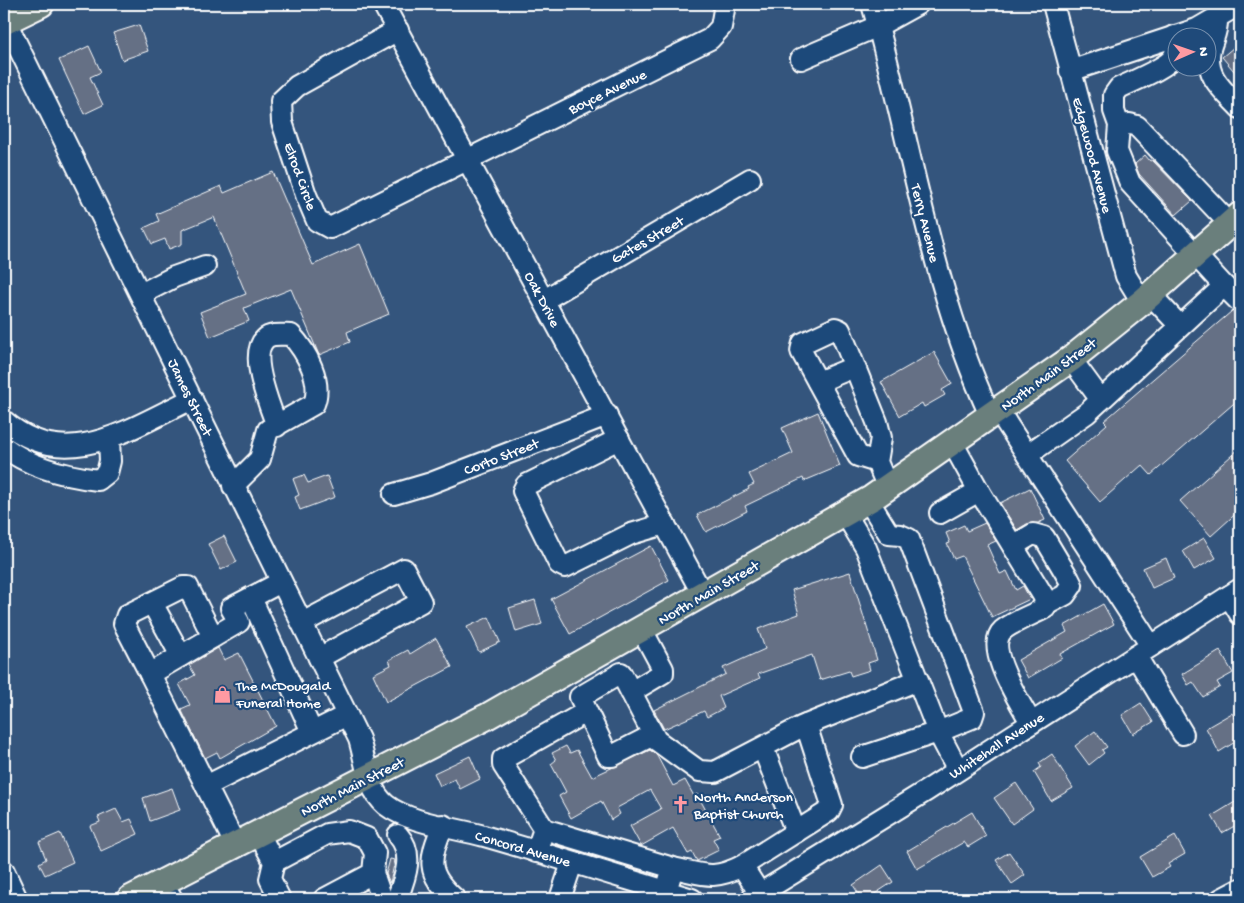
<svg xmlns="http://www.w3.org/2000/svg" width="1244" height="903" font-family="'Gochi Hand',sans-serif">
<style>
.building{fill:#657085;stroke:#fff}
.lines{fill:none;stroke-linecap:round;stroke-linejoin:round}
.minor-casing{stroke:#fff;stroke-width:24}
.major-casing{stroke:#fff;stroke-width:29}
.minor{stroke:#1f4a7a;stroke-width:20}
.major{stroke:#6b7f7c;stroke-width:25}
.labels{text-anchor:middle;stroke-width:4.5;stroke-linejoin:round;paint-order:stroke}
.street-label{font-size:15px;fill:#fff;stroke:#1f4a7a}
.poi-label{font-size:15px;fill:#fff;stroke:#1f4a7a;text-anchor:start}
</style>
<rect width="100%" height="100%" fill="#34557d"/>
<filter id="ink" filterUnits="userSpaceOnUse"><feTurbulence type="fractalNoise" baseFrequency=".02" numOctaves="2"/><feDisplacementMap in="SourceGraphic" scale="10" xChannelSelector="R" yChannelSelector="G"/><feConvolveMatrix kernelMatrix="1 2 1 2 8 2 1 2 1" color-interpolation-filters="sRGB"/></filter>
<g filter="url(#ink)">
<!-- building -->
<g class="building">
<polygon points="139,25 148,51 122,60 113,33"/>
<polygon points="1240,42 1240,78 1222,57"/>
<polygon points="89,46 101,72 90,77 103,105 84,114 59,60"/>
<polygon points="1145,155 1150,161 1152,160 1192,201 1176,215 1139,174 1135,164"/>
<polygon points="273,172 313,265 360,244 389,314 347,332 350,342 319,355 291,289 244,308 249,321 210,337 200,312 246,294 214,217 182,230 182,244 169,249 165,239 152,244 144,228 159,221 156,214 221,186 224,193"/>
<polygon points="1232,311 1240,316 1240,398 1151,475 1142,465 1100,502 1065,461 1107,424 1104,421"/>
<polygon points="934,352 952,384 942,390 945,395 924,407 922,403 900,416 881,382"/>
<polygon points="818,412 840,466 804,481 803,478 745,506 747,511 706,532 697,515 749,489 748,487 754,484 749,474 793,453 782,428"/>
<polygon points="1240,448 1240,510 1211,536 1180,501"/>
<polygon points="304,475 308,483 327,476 335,497 300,510 295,497 299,495 293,479"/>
<polygon points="1030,488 1045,520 1038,523 1027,524 1017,530 1000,503"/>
<polygon points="985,523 996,541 987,545 1000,574 1007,571 1016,590 1023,586 1030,599 992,617 962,556 954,559 947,544 950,543 946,533 964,525 967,531"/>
<polygon points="224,536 237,562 221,570 208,544"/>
<polygon points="1204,538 1216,558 1194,570 1183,551"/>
<polygon points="651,546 669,580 570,634 551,599"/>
<polygon points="1166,558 1174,578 1152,588 1143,568"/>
<polygon points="850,572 877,660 868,663 870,670 851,676 849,671 820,680 812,655 758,674 760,678 719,696 724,708 707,717 704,711 664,729 654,710 726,674 723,668 765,649 758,629 799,614 792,590"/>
<polygon points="535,600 542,624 516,632 509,608"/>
<polygon points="1103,604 1114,624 1060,654 1062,658 1028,678 1018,660 1067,632 1064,626"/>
<polygon points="489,617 500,642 479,652 467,627"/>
<polygon points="436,638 452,667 386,702 373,674 391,665 389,660 408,650 410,654"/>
<polygon points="218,648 224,660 239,653 276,726 220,758 217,752 205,758 181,709 190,705 179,684 195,675 189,665"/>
<polygon points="1220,651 1233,673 1217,682 1220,687 1203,697 1193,682 1188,685 1182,674"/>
<polygon points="1141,703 1153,722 1133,734 1122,715"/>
<polygon points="1232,713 1240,727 1240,739 1219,752 1206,728"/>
<polygon points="1095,731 1107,747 1102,750 1104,753 1089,765 1075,746"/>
<polygon points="566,746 570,753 577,750 592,777 650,750 656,754 673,786 685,780 694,796 697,794 720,836 713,839 719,850 697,861 692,852 688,854 673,828 641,846 630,826 661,809 650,790 617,808 620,814 611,820 601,801 571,818 559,796 566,792 551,764 556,760 552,753"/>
<polygon points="1052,754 1073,788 1051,801 1034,772 1041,767 1039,763"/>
<polygon points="470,756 480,779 460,789 455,779 440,786 434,773"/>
<polygon points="1016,783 1033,809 1012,824 994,798"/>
<polygon points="172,788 180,810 150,821 143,798"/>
<polygon points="1240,799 1240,823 1222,833 1212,816"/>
<polygon points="116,809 123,822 131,819 138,834 101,851 90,826 100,822 98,817"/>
<polygon points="972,812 986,836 968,847 964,842 917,869 907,851"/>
<polygon points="60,833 73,862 45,875 39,863 46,859 39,842"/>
<polygon points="1175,836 1185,854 1168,864 1170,867 1152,877 1140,857"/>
<polygon points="1009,852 1025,875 1012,884 996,860"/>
<polygon points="390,859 395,860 390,883 386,874"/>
<polygon points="882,865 893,882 867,899 862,899 853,885"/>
</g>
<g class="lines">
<defs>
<g id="minor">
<polyline points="383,4 703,595"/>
<path d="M 872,4 C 911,141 930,285 990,415"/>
<polyline points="1053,4 1126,276 1142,302"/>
<path d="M 4,18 L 359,739 C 366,762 367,789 386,805 C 409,823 456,828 484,836 C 554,856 623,878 692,899"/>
<path d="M 1217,18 C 1218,30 1213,38 1210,49 C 1204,76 1223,90 1240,108"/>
<polyline points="398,30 297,86 281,101 282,122 306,195 317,221 330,228 710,39 721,27 725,4"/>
<polyline points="801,59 878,26 918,4"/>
<polyline points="1070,71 1197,29 1240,4"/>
<polyline points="1119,125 1130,124 1137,126 1230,224"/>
<polyline points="1224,286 1240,302"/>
<polyline points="141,294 174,277 205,266"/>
<polyline points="1150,294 1180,326"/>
<polyline points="544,300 750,179"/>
<polyline points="1071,359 1101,400"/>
<polyline points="818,382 854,367"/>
<polyline points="998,410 1151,646"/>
<path d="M 4,421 C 65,475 130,428 192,399"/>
<polyline points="619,439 526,485 523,491 559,564 565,567 631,534 665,524"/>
<path d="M 952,442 L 979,491 L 1044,597 L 1045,608 C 1032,615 1014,621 1003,630 C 983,648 1022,705 1031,723"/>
<path d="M 4,447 C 31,468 65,476 98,480 L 107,473 L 110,461 L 109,439"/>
<path d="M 1027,455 L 1087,413 L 1224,286 L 1130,183 L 1117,151 L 1119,125 L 1114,111 L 1114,95 L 1119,88 C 1131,82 1169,67 1174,56 C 1177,50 1175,43 1174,36"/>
<polyline points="877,462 858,456 801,351 803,343 835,328 840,330 877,422 881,438 877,462 888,488"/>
<path d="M 233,486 L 260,459 L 268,430 L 314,404 C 323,381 306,351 291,335 C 283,335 271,333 265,339 C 248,355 270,407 277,426"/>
<polyline points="394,494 431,483 607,415"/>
<polyline points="845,513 866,548 938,732 972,718 974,712 909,539 900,535 889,534 868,500"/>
<polyline points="940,513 979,491"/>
<polyline points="1013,546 1033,534 1044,537 1069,579 1072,585 1065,595 1046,605"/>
<polyline points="1229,596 1240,614"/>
<polyline points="251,598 312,732"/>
<polyline points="152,603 181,656"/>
<polyline points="302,623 404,569 421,602 319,658"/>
<polyline points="1136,656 1183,734"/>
<polyline points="150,674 124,624 127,615 183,587 188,587 213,637"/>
<polyline points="631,692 663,673 663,669 642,630"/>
<polyline points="653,735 612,756 608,756 580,697 621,673 656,740 699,771 715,772 801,727 918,680"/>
<polyline points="763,748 796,832"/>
<polyline points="862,757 938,732 958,770"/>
<polyline points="206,786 347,715"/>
<path d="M 443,825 C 429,860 425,873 455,899"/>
<polyline points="544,829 673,868 666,891"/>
<polyline points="259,834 274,862 270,879 280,899"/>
<polyline points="236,846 150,674 239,622 231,608 281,582"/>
<polyline points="536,852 544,829 503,765 503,759 586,712"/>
<polyline points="274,862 327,834 349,831 367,838 375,853 373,873 324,899"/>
<polyline points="742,866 829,811 832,805 806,725"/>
<path d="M 673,868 C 704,874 712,881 742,866 L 760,894"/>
<polyline points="4,871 17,899"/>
<polyline points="373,873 382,899"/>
<polyline points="163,883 172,899"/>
<path d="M 397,899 C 405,878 415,854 398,835"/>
<polyline points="560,899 572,863"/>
<polyline points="751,899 926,791 1240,589"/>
<polyline points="1221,899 1240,889"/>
</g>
<g id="major">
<polyline points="4,22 41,4"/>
<polyline points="130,899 486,717 872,498 1071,359 1142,302 1240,215"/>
</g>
</defs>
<!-- minor casing -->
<use href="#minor" class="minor-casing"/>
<!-- major casing -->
<use href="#major" class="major-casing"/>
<!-- minor -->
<use href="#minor" class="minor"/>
<!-- major -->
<use href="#major" class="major"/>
</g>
</g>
<!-- icons -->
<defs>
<symbol id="shop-bare" viewBox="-9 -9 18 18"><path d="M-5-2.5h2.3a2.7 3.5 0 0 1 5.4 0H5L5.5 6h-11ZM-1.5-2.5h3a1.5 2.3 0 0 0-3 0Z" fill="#ff9aa2" stroke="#1f4a7a" stroke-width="2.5" paint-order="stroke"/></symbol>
<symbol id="church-bare" viewBox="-9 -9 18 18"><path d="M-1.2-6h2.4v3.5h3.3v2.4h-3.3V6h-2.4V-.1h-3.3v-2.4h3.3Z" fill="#ff9aa2" stroke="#1f4a7a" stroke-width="2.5" paint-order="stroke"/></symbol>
</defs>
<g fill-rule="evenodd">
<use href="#shop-bare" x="210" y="682" width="25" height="25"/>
<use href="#church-bare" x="668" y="792" width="25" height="25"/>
</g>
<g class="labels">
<!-- street labels -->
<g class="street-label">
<text transform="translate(607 91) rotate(-26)" y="5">Boyce Avenue</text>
<text transform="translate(1093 155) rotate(75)" y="5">Edgewood Avenue</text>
<text transform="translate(301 176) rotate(70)" y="5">Elrod Circle</text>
<text transform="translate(926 223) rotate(76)" y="5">Terry Avenue</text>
<text transform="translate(647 239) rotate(-30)" y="5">Gates Street</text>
<text transform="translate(543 299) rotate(62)" y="5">Oak Drive</text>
<text transform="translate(1048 374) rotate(-36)" y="5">North Main Street</text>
<text transform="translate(191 397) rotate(64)" y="5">James Street</text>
<text transform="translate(501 456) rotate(-21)" y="5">Corto Street</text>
<text transform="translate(708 592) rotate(-30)" y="5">North Main Street</text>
<text transform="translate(996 745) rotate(-33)" y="5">Whitehall Avenue</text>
<text transform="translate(352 786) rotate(-27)" y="5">North Main Street</text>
<text transform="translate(523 848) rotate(16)" y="5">Concord Avenue</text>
</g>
<!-- poi labels -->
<g class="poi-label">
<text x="236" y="690">The McDougald<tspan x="236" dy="17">Funeral Home</tspan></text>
<text x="694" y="801">North Anderson<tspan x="694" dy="17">Baptist Church</tspan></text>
</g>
</g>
<!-- margin -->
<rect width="1244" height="903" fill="none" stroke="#1f4a7a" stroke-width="20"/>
<rect x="10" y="10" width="1224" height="883" fill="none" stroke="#fff" stroke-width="2" filter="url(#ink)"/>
<!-- north arrow -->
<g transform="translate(1192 52) rotate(88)"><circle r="24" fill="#1f4a7a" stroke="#7992af"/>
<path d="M0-4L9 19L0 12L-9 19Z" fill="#ff9aa2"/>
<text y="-8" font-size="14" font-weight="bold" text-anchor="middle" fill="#ffffff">N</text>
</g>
</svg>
